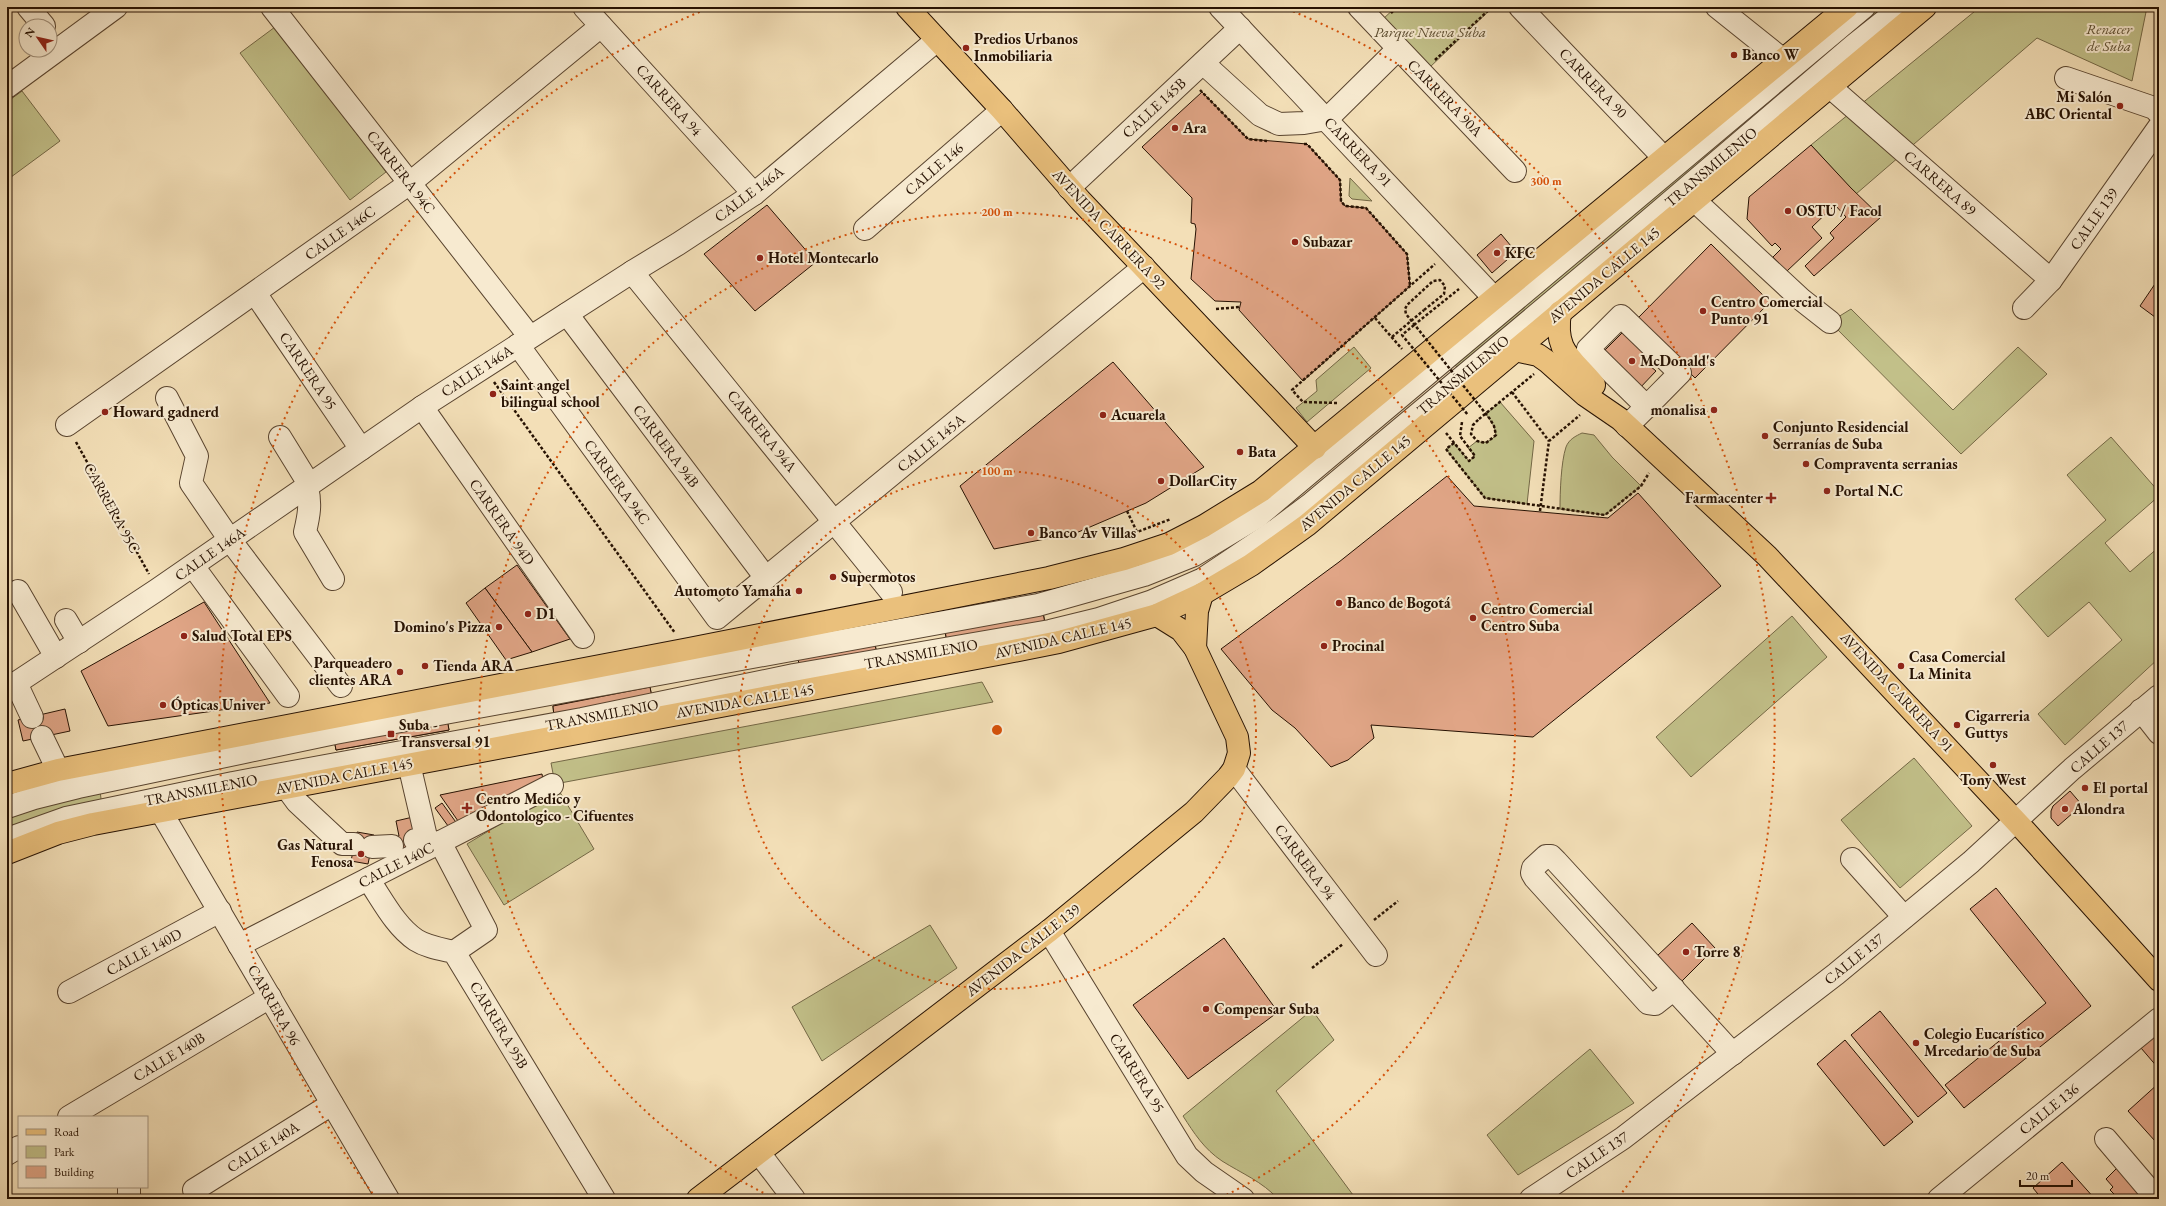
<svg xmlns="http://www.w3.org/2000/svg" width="2166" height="1206" font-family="'EB Garamond',serif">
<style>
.green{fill:#c2c089;stroke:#746846}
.building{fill:#e0a586;stroke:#261102}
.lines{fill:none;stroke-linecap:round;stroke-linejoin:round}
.minor-casing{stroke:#59442f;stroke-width:24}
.major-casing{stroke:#261102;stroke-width:24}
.path{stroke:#261102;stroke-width:2.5;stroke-dasharray:3 2;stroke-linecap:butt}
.minor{stroke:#f7ead0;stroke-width:22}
.major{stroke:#eac07c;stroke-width:22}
.path-bridge{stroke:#261102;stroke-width:2.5;stroke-dasharray:3 2;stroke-linecap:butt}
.ring{fill:none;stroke:#d5520b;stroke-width:2;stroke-dasharray:2 4}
.poi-dot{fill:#8f2418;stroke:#f7ead0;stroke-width:1.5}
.labels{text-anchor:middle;stroke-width:4;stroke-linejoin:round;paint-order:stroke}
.park-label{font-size:15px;font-style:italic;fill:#5d4e31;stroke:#f7ead0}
.poi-label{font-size:15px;font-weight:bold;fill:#261102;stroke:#f7ead0;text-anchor:start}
.street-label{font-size:15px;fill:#261102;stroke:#f7ead0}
.centre{fill:#d5520b;stroke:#f7ead0;stroke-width:2}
.ring-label{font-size:12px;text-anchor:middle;font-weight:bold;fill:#d5520b;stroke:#f7ead0;stroke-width:4;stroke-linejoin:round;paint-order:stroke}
</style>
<rect width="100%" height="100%" fill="#f3dfb7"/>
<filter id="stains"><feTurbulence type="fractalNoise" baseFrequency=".005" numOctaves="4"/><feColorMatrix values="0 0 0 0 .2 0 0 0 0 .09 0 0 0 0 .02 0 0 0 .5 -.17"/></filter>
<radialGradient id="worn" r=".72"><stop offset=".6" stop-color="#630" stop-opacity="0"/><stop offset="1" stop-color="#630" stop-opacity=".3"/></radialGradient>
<!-- green -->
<g class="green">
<polygon points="1396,7 1493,7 1429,68 1383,19"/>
<polygon points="1872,7 1894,7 1460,371 1451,360"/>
<polygon points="1980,7 2147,7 2132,81 2037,38 1856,194 1811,145"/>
<polygon points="275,27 386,172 350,200 240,53"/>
<polygon points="22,91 60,141 7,180 7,102"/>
<polygon points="1350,178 1372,201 1352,199 1349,196"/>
<polygon points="1851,309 1953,410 2018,347 2047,374 1961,454 1830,322"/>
<polygon points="1354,347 1371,368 1307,422 1296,408 1317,391 1316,380"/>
<polygon points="1500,402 1534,441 1527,504 1485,498 1446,449 1454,443 1469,461 1475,456 1468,448 1477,441 1483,443 1491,440 1496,435 1494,426 1486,414"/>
<path d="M 1582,433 L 1594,435 L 1612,457 L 1641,486 L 1605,515 L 1560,509 C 1560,492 1561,462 1566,447 C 1569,439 1576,436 1582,433 Z"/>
<polygon points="2111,437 2159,492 2159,496 2105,543 2130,572 2159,547 2159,658 2065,745 2038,714 2122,640 2089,602 2048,637 2015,599 2106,520 2067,475"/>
<polygon points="1792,616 1827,657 1691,777 1656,737"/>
<polygon points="982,682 993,702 555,784 551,763"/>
<polygon points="1914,758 1972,826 1900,888 1841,820"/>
<polygon points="558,789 594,849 504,905 467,844"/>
<polygon points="100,791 102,806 7,833 7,817 70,797"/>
<polygon points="930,925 957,968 822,1061 792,1007"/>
<path d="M 1312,1010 L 1334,1040 L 1276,1091 L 1356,1199 L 1278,1199 C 1263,1182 1241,1173 1222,1161 C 1204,1149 1194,1133 1183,1116 Z"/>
<polygon points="1590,1049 1634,1103 1518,1175 1487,1135"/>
</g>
<!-- building -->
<g class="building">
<polygon points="1202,92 1248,139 1307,144 1340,180 1341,201 1345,206 1366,208 1407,254 1410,286 1303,381 1239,310 1241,302 1215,301 1191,279 1196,229 1195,224 1191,223 1192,198 1142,147"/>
<polygon points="1811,145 1851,188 1881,217 1814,276 1805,266 1834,238 1830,233 1846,217 1835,205 1812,227 1822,238 1787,271 1773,257 1781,249 1775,243 1772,246 1747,219 1749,197"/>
<polygon points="767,205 816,262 755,311 704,254"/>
<polygon points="1501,234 1516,252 1492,273 1477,255"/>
<polygon points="1711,244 1770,302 1695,378 1637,319"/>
<polygon points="2159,278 2159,320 2140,306"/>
<polygon points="1622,333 1629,339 1635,333 1660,356 1650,366 1656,371 1638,390 1601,354"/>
<polygon points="1113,362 1204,467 1146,503 1076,533 994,549 960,486"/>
<polygon points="1447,476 1474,506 1608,518 1638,493 1721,586 1533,737 1371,725 1374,738 1348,760 1331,767 1295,728 1272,710 1221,649 1339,562"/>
<polygon points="517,565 570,639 532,652 485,588"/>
<polygon points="485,588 532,652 506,660 466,603"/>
<polygon points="204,602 270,703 108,726 81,671"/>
<polygon points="1043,612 1045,624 947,642 945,631"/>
<polygon points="1043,612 1045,624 947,642 945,631"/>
<polygon points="875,644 877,655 799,664 798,659"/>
<polygon points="875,644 877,655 799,664 798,659"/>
<polygon points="650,687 652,698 554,717 553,706"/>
<polygon points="650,687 652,698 554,717 553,706"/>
<polygon points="65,709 70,731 23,741 18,720"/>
<polygon points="447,719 449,730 336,750 334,739"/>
<polygon points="447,719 449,730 336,750 334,739"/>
<polygon points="542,774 543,780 458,821 440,795"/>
<polygon points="2070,791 2082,805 2058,826 2051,818 2051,811 2053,806"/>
<polygon points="442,803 458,825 451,830 435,808"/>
<polygon points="413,817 416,847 394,852 390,838 399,836 396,821"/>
<polygon points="357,832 374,835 368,864 351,861"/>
<polygon points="1996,888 2091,1006 1964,1108 1945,1085 2046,1003 1970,909"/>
<polygon points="1692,923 1715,948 1681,982 1657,956"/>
<polygon points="1224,938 1278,1012 1188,1079 1133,1005"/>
<polygon points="1880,1011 1947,1093 1918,1117 1851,1035"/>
<polygon points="2159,1032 2159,1069 2141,1048"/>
<polygon points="1845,1040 1913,1122 1884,1146 1817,1064"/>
<polygon points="2159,1083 2159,1137 2155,1141 2128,1111"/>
<polygon points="2062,1162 2095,1199 2042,1199 2033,1188"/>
<polygon points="2119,1166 2149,1199 2119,1199 2110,1190 2113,1187 2106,1179"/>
</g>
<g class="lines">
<defs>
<g id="minor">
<polyline points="28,7 44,26"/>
<polyline points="272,7 530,337"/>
<polyline points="584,7 754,194"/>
<polyline points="1220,7 1495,299"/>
<polyline points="1359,7 1515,171"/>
<polyline points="1520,7 1665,159"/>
<polyline points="1717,7 1782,59"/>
<polyline points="1203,63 1260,115 1279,124 1304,123 1327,119 1398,49"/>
<polyline points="2066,78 2154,108 2159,113"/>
<polyline points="1829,86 2051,280"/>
<polyline points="7,87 116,7"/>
<polyline points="1069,188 1240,28"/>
<polyline points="1694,200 1802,300 1830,322"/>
<polyline points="865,229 1002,110"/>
<polyline points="632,272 891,592"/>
<polyline points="255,293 361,449"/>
<polyline points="2024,308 2051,280 2159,127"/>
<polyline points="567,314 766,578"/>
<polyline points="518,345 717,618 1144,267"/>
<polyline points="167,398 197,456 191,483 230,540 341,686"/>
<polyline points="422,407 583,637"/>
<polyline points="67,425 410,183 601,26"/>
<path d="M 1627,426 C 1645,409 1662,391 1680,373 L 1621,316 L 1588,349 L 1647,407"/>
<path d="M 280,437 L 309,484 L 307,487 C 311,504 309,515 305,532 L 333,579"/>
<polyline points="193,566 288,696"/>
<polyline points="18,591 56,657"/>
<polyline points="66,620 79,642"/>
<polyline points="16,683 32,717"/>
<polyline points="7,689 157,590 422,407 632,272 678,244 754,194 937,40"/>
<polyline points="2141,710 2159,733"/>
<polyline points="42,737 58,770"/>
<polyline points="409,764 426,837 415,840"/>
<polyline points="1234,769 1376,955"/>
<polyline points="286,787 297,802 342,844 354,844"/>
<polyline points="7,807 34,798 78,787 335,733 1038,605 1144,575 1194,555 1257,517 1864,7"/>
<polyline points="160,810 388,1199"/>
<polyline points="7,839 66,818 233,783 582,719 794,675 1050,631 1099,619 1150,602 1203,579 1276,530 1312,503 1620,245 1854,45 1902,7"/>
<polyline points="440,842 486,930 454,952"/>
<polyline points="372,847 392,846"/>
<polyline points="1852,859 1904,917"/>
<path d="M 368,879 C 382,899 395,926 416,940 C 427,947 441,949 454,952 L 604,1199"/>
<polyline points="1049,931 1187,1156 1204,1172 1243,1199"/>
<polyline points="239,945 552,785"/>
<polyline points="1674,989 1655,1004 1648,1003 1535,878 1532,873 1533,868 1546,856 1551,856 1556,861 1733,1054"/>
<polyline points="69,992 220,911"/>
<polyline points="69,1117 270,997"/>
<polyline points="2106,1139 2157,1199"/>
<polyline points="759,1153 794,1199"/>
<polyline points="7,1154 19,1147"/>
<polyline points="194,1190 332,1104"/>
<polyline points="129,1199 129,1187"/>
<polyline points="1531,1199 1623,1138 1836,974 1971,862 2072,769 2159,696"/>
<polyline points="1939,1199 2159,1019"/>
</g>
<g id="major">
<polyline points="907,7 1002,110 1080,200 1315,448"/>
<path d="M 1560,312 C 1554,352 1571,357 1594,385"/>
<polyline points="1515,350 1538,355 1548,362 1585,395 1620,419 1767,556 2026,832 2159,980"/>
<polyline points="1195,648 1197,611 1202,594"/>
<polyline points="7,784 58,770 689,649 1049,578 1124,559 1169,544 1204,526 1261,491 1847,7"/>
<polyline points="7,853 58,833 93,824 1003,653 1059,642 1157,615 1202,594 1251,565 1307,525 1925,7"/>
<polyline points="698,1199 1049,931 1194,812 1228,777 1234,769 1239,753 1237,737 1195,648 1181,630 1157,615"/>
</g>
</defs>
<!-- minor casing -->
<use href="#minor" class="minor-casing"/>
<!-- major casing -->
<use href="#major" class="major-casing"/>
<!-- path -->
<g class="path">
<polyline points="1391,13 1397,7"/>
<polyline points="1435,60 1492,7"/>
<polyline points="1200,90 1248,139 1267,141"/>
<polyline points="1304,144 1307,144 1340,180 1341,201 1345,206 1366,208 1407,254 1410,286"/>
<polyline points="1216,309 1240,307"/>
<polyline points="1375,318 1402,349"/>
<polyline points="1414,325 1459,289"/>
<polyline points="1392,337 1424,310"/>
<polyline points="494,382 675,633"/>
<polyline points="1512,392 1549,441"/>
<polyline points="1337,403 1303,402 1292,390 1435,264"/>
<polyline points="1479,419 1534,374"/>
<polyline points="1446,433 1469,461 1475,456 1460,436 1462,422"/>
<polyline points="76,442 149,574"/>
<polyline points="1454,443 1446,449 1485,498 1605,515 1641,486 1649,473"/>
<polyline points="1127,511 1137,532 1171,519"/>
<polyline points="1540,511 1549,441 1580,415"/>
<polyline points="1374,920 1398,901"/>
<polyline points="1312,968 1343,944"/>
</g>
<!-- minor -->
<use href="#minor" class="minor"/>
<!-- major -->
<use href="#major" class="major"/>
<!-- path-bridge -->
<g class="path-bridge">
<polyline points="1424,310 1444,294 1445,286 1440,280 1433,281 1407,305 1405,309 1406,314 1490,419 1494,426 1496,435 1486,443 1477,441 1471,434 1473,425 1479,419"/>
<polyline points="1414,325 1402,335 1468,415"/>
</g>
</g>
<!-- distance rings -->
<g class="ring">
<circle cx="997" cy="730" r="259"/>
<path d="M774 1198A518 518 0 1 1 1220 1198"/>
<path d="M376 1198A777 777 0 0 1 712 7M1282 7A777 777 0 0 1 1618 1198"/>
</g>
<!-- markers -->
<g class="poi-dot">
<circle cx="966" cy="48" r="4"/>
<circle cx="1734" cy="55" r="4"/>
<circle cx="2120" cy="106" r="4"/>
<circle cx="1175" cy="128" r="4"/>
<circle cx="1788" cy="211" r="4"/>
<circle cx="1295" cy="242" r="4"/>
<circle cx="1497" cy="253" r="4"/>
<circle cx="760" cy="258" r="4"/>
<circle cx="1703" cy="311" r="4"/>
<circle cx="1632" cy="361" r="4"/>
<circle cx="493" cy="394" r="4"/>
<circle cx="1714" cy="410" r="4"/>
<circle cx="105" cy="412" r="4"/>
<circle cx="1103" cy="415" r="4"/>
<circle cx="1765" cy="436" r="4"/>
<circle cx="1240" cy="452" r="4"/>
<circle cx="1806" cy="464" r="4"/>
<circle cx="1161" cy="481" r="4"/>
<circle cx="1827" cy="491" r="4"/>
<path d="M1769 492h4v4h4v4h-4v4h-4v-4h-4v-4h4z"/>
<circle cx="1031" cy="533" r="4"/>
<circle cx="833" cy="577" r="4"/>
<circle cx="799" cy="591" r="4"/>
<circle cx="1339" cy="603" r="4"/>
<circle cx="528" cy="614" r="4"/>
<circle cx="1473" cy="618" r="4"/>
<circle cx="499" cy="627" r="4"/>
<circle cx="184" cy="636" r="4"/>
<circle cx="1324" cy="646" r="4"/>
<circle cx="425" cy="666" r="4"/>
<circle cx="1901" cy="666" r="4"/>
<circle cx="400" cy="672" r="4"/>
<circle cx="163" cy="705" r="4"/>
<circle cx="1957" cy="725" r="4"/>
<rect x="387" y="730" width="8" height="8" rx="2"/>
<circle cx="1993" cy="765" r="4"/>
<circle cx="2085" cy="788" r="4"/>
<path d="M465 802h4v4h4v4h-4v4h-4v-4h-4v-4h4z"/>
<circle cx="2065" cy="809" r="4"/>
<circle cx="361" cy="854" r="4"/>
<circle cx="1686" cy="952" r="4"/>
<circle cx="1206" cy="1009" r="4"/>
<circle cx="1916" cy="1043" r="4"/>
</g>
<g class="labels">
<!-- park labels -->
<g class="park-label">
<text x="2109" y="34">Renacer<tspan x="2109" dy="17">de Suba</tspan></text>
<text x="1430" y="37">Parque Nueva Suba</text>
</g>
<!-- poi labels -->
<g class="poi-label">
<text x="974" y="44">Predios Urbanos<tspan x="974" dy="17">Inmobiliaria</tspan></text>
<text x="1742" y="60">Banco W</text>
<text x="2112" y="102" text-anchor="end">Mi Salón<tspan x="2112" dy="17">ABC Oriental</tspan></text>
<text x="1183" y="133">Ara</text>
<text x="1796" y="216">OSTU / Facol</text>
<text x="1303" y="247">Subazar</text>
<text x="1505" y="258">KFC</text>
<text x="768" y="263">Hotel Montecarlo</text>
<text x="1711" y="307">Centro Comercial<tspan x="1711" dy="17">Punto 91</tspan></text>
<text x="1640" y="366">McDonald's</text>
<text x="501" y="390">Saint angel<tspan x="501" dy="17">bilingual school</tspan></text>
<text x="1706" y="415" text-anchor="end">monalisa</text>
<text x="113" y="417">Howard gadnerd</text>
<text x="1111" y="420">Acuarela</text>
<text x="1773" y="432">Conjunto Residencial<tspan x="1773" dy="17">Serranías de Suba</tspan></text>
<text x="1248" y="457">Bata</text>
<text x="1814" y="469">Compraventa serranias</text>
<text x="1169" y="486">DollarCity</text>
<text x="1835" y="496">Portal N.C</text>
<text x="1763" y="503" text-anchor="end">Farmacenter</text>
<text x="1039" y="538">Banco Av Villas</text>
<text x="841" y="582">Supermotos</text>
<text x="791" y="596" text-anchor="end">Automoto Yamaha</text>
<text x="1347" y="608">Banco de Bogotá</text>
<text x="1481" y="614">Centro Comercial<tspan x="1481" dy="17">Centro Suba</tspan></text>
<text x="536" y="619">D1</text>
<text x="491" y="632" text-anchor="end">Domino's Pizza</text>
<text x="192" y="641">Salud Total EPS</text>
<text x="1332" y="651">Procinal</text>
<text x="1909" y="662">Casa Comercial<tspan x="1909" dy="17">La Minita</tspan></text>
<text x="392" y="668" text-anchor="end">Parqueadero<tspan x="392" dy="17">clientes ARA</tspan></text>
<text x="433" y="671">Tienda ARA</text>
<text x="171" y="710">Ópticas Univer</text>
<text x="1965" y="721">Cigarreria<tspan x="1965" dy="17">Guttys</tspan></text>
<text x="399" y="730">Suba -<tspan x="399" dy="17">Transversal 91</tspan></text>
<text x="1993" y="785" text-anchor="middle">Tony West</text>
<text x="2093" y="793">El portal</text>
<text x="476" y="804">Centro Medico y<tspan x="476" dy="17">Odontologico - Cifuentes</tspan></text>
<text x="2073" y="814">Alondra</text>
<text x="353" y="850" text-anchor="end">Gas Natural<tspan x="353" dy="17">Fenosa</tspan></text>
<text x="1694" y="957">Torre 8</text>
<text x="1214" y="1014">Compensar Suba</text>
<text x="1924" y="1039">Colegio Eucarístico<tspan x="1924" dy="17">Mrcedario de Suba</tspan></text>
</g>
<!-- street labels -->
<g class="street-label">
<text transform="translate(1593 83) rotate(46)" y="5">CARRERA 90</text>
<text transform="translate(1445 98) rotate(46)" y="5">CARRERA 90A</text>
<text transform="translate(669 100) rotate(48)" y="5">CARRERA 94</text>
<text transform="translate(1154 108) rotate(-43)" y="5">CALLE 145B</text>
<text transform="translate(1358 152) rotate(46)" y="5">CARRERA 91</text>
<text transform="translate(1711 167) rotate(-40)" y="5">TRANSMILENIO</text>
<text transform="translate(934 169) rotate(-41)" y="5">CALLE 146</text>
<text transform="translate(401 172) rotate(52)" y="5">CARRERA 94C</text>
<text transform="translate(1940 183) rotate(41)" y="5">CARRERA 89</text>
<text transform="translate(749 194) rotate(-37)" y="5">CALLE 146A</text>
<text transform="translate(2094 219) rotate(-55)" y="5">CALLE 139</text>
<text transform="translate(1109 229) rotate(47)" y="5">AVENIDA CARRERA 92</text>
<text transform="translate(340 233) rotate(-35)" y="5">CALLE 146C</text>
<text transform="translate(1604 275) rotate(-40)" y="5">AVENIDA CALLE 145</text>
<text transform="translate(308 371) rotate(56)" y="5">CARRERA 95</text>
<text transform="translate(477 371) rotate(-33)" y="5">CALLE 146A</text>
<text transform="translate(1463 375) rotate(-40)" y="5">TRANSMILENIO</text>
<text transform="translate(762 431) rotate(51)" y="5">CARRERA 94A</text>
<text transform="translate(931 443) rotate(-39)" y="5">CALLE 145A</text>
<text transform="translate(666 446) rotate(53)" y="5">CARRERA 94B</text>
<text transform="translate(617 482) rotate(54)" y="5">CARRERA 94C</text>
<text transform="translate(1355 483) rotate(-40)" y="5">AVENIDA CALLE 145</text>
<text transform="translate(112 508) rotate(61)" y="5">CARRERA 95C</text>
<text transform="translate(502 522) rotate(55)" y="5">CARRERA 94D</text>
<text transform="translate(210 554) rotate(-35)" y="5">CALLE 146A</text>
<text transform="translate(1063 638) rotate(-13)" y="5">AVENIDA CALLE 145</text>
<text transform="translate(921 654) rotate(-10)" y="5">TRANSMILENIO</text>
<text transform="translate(1897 692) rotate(47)" y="5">AVENIDA CARRERA 91</text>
<text transform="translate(745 701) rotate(-10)" y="5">AVENIDA CALLE 145</text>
<text transform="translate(602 715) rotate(-11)" y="5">TRANSMILENIO</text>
<text transform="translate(2099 747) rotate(-41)" y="5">CALLE 137</text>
<text transform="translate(344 776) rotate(-11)" y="5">AVENIDA CALLE 145</text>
<text transform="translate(201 790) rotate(-11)" y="5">TRANSMILENIO</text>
<text transform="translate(1305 862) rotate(53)" y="5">CARRERA 94</text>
<text transform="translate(396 865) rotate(-27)" y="5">CALLE 140C</text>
<text transform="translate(1023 950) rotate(-38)" y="5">AVENIDA CALLE 139</text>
<text transform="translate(144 952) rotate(-28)" y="5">CALLE 140D</text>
<text transform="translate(1854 959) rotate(-39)" y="5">CALLE 137</text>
<text transform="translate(274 1005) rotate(60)" y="5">CARRERA 96</text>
<text transform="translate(499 1025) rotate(59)" y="5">CARRERA 95B</text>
<text transform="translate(169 1057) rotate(-31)" y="5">CALLE 140B</text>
<text transform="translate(1137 1073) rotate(58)" y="5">CARRERA 95</text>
<text transform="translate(2049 1109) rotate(-39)" y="5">CALLE 136</text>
<text transform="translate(263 1147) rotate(-32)" y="5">CALLE 140A</text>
<text transform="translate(1597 1155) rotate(-34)" y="5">CALLE 137</text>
</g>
</g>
<circle cx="997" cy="730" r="6" class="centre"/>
<g class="ring-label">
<text x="1546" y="185">300 m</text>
<text x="997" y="216">200 m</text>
<text x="997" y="475">100 m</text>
</g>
<!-- margin -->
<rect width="2166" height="1206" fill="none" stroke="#f3dfb7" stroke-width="24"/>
<rect x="8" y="8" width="2150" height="1190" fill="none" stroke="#261102" stroke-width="2"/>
<rect x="12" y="12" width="2142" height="1182" fill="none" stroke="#261102"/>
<!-- legend -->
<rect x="18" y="1116" width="130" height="72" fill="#f7ead0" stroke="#a3937e"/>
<rect x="26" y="1129" width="20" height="6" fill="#eac07c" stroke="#a3937e"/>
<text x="54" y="1136" font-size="12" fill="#261102">Road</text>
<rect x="26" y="1146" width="20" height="12" fill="#c2c089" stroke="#a3937e"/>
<text x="54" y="1156" font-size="12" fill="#261102">Park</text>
<rect x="26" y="1166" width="20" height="12" fill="#e0a586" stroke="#a3937e"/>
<text x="54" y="1176" font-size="12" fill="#261102">Building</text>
<!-- north arrow -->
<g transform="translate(38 38) rotate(304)"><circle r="19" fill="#f7ead0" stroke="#a3937e"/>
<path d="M0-3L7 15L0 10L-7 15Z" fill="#8f2418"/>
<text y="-6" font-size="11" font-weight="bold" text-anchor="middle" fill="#261102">N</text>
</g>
<!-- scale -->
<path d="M2020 1180v6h52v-6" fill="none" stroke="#261102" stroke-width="2"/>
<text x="2026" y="1180" font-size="12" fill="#261102" stroke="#f7ead0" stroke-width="3" paint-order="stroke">20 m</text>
<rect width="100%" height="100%" filter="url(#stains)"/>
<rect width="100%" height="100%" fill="url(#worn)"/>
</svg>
